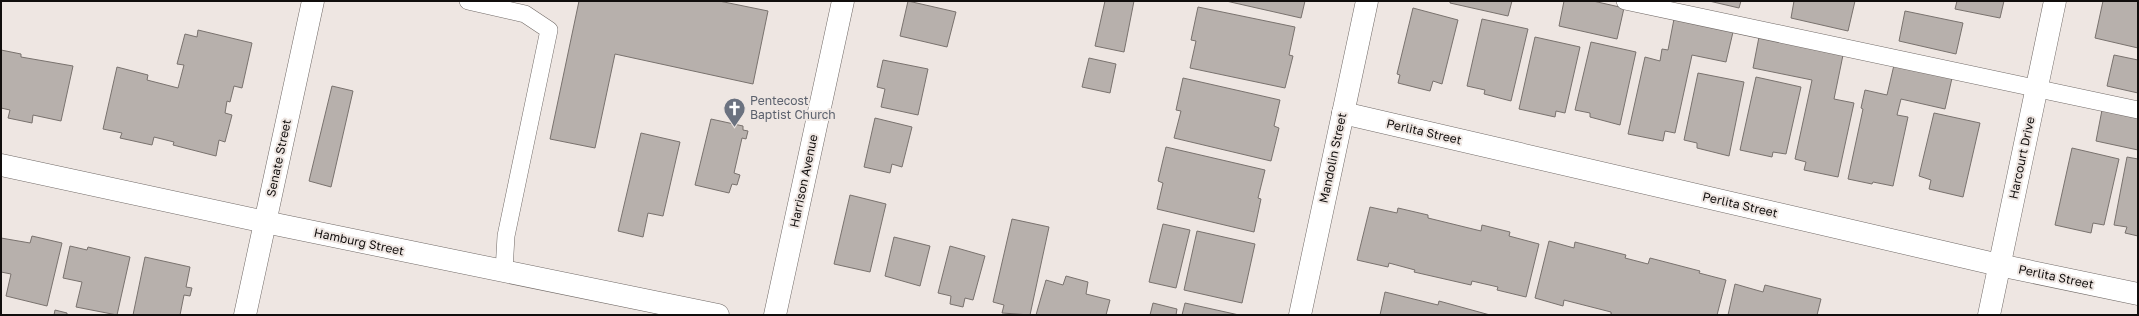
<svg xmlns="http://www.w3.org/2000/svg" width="2139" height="316" font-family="'Golos Text',sans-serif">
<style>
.building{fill:#b7b0ac;stroke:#79726e}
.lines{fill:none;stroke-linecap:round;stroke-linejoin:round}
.service-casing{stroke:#716a67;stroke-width:18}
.minor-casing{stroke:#716a67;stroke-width:23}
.tertiary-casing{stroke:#716a67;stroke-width:23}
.service{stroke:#fff;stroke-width:17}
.minor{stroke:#fff;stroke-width:22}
.tertiary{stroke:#fff;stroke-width:22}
.labels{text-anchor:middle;stroke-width:4;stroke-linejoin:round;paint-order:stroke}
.worship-label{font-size:12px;fill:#5b616d;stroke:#eee6e2;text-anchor:start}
.street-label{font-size:12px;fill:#110e0d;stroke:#eee6e2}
</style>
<rect width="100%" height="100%" fill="#eee6e2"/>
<!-- building -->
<g class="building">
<polygon points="579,1 719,1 768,11 753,84 615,54 595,148 550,139"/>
<polygon points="908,1 956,12 947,47 900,36"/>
<polygon points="1105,1 1134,1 1124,52 1095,46"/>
<polygon points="1226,1 1305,1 1301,18"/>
<polygon points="1450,1 1512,1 1508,16 1450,3"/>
<polygon points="1564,1 1593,1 1624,8 1617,39 1559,26"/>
<polygon points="1709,1 1741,1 1739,8"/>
<polygon points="1794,1 1855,1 1848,31 1791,18"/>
<polygon points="1957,1 2004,1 2000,18 1955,9"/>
<polygon points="2103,1 2138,1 2138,48 2095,38"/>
<polygon points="1198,7 1295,27 1289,55 1293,56 1285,88 1190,68 1196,41 1191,40"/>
<polygon points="1413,8 1458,20 1442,84 1433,81 1430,91 1398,83 1400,75 1397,74"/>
<polygon points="1905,11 1963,23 1956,54 1899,41"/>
<polygon points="1482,19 1528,29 1511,101 1484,94 1485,90 1467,86"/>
<polygon points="1674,19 1733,32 1726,62 1692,55 1675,133 1665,131 1663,141 1628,134 1645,57 1660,61 1662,49 1668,50"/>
<polygon points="198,30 252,43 242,88 234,86 230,102 227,101 225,113 232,115 225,142 219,140 216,156 173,145 174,142 154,137 152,145 120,138 122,133 103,129 117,67 148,75 147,80 178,88 184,65 177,64 185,34 197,37"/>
<polygon points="1535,37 1580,47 1565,113 1556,111 1555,117 1519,109"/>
<polygon points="1759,37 1843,55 1834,99 1854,103 1838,177 1804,170 1806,162 1795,159 1812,80 1753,68"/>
<polygon points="1591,42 1636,52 1620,125 1590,117 1590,113 1575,110"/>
<polygon points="1,50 21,54 21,57 73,66 61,121 33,115 32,123 8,118 10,110 1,108"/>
<polygon points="2114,55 2138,60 2138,93 2107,86"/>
<polygon points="1089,58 1116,64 1110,93 1082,87"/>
<polygon points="883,60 928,69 918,115 881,107 885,89 877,87"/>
<polygon points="1894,65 1952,78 1945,109 1901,99 1897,115 1908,117 1893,186 1873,182 1872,184 1848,179 1863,109 1861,108 1865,90 1887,95"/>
<polygon points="1698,73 1744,82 1729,156 1697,148 1697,143 1684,140"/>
<polygon points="1756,77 1801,87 1786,154 1773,152 1772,157 1740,150"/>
<polygon points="1183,78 1280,100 1274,126 1279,128 1271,161 1174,138 1181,111 1176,110"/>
<polygon points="332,86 353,91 331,187 309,181"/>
<polygon points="2102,110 2138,118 2138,150 2096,141"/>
<polygon points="1934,113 1980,123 1963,197 1929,189 1931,180 1919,176"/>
<polygon points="875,118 912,127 902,167 892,164 890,173 864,167"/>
<polygon points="711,119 743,126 743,130 748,131 746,139 742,138 734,173 740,175 737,185 732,184 729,193 695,185"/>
<polygon points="641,133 680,142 663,216 648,213 643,237 618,231"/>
<polygon points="1166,147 1265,170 1258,198 1261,199 1254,232 1157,209 1163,183 1158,181"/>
<polygon points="2072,148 2119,159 2104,225 2093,223 2091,233 2055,225"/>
<polygon points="2127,157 2138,159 2138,236 2125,233 2127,227 2114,225"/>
<polygon points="850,195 886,204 870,272 834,264"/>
<polygon points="1370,207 1397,213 1398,208 1428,215 1428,218 1481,231 1482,225 1510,232 1509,236 1539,244 1526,297 1497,290 1498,287 1472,281 1471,285 1414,272 1415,270 1389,263 1388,267 1357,260"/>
<polygon points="1012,219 1049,227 1030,315 1002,313 1004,305 993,302"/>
<polygon points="1163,224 1190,230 1176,288 1149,282"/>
<polygon points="1197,231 1255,244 1242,303 1184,290"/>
<polygon points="32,236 62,243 47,306 6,296 11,274 1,272 1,238 30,243"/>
<polygon points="894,237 930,246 920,286 885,276"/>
<polygon points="1549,241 1574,248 1575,242 1626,255 1625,258 1648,264 1650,258 1700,271 1699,273 1726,280 1717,315 1614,315 1611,314 1611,312 1564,300 1563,306 1535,298"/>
<polygon points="70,246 87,250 88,247 130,257 117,315 76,307 82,282 63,278"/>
<polygon points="950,246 985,256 973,300 965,298 963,307 950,304 951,296 938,293"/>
<polygon points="145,257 190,267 186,287 192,288 190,296 184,295 180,315 133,315"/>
<polygon points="1066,276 1088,282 1086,294 1110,300 1106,315 1036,315 1046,280 1063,285"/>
<polygon points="1735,284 1763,292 1765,285 1821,299 1817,315 1728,315"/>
<polygon points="1385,292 1438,305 1439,301 1490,315 1380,315"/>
<polygon points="1153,303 1177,309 1176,315 1150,315"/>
<polygon points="1185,303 1239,315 1182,315"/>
<polygon points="55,310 67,313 67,315 54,315"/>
</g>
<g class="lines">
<defs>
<g id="service">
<polyline points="468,1 525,14 549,30 506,236 504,271"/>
<polyline points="1625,1 2138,110"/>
</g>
<g id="minor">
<polyline points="1343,113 1999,265 2138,294"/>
<polyline points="1,165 265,222 718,315"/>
<polyline points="245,315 313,1"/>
<polyline points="1300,315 1367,1"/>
<polyline points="1989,315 2055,1"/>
</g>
<polyline id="tertiary" points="775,315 843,1"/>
</defs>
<!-- service casing -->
<use href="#service" class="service-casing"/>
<!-- minor casing -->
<use href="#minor" class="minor-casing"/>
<!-- tertiary casing -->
<use href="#tertiary" class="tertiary-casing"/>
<!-- service -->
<use href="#service" class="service"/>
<!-- minor -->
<use href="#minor" class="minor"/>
<!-- tertiary -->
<use href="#tertiary" class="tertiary"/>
</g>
<!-- icons -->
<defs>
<symbol id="church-pin" viewBox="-11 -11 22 30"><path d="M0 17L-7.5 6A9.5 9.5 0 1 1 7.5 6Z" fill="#6b7280" stroke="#eee6e2"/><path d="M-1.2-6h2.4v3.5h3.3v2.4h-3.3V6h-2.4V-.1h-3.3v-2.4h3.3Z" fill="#fff"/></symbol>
</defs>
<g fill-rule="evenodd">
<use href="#church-pin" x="722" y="96" width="25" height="34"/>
</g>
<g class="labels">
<!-- worship labels -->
<g class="worship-label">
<text x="750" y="105">Pentecost<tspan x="750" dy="14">Baptist Church</tspan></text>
</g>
<!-- street labels -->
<g class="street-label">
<text transform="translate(1424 132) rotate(13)" y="4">Perlita Street</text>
<text transform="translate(279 158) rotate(-78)" y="4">Senate Street</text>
<text transform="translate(1333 158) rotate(-78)" y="4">Mandolin Street</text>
<text transform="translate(2022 158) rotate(-78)" y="4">Harcourt Drive</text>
<text transform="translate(804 181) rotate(-78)" y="4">Harrison Avenue</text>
<text transform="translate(1740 205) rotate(13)" y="4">Perlita Street</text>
<text transform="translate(359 242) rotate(12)" y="4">Hamburg Street</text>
<text transform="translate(2056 277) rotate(12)" y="4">Perlita Street</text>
</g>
</g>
<!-- border -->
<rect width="2139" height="316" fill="none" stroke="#110e0d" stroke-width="4"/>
</svg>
